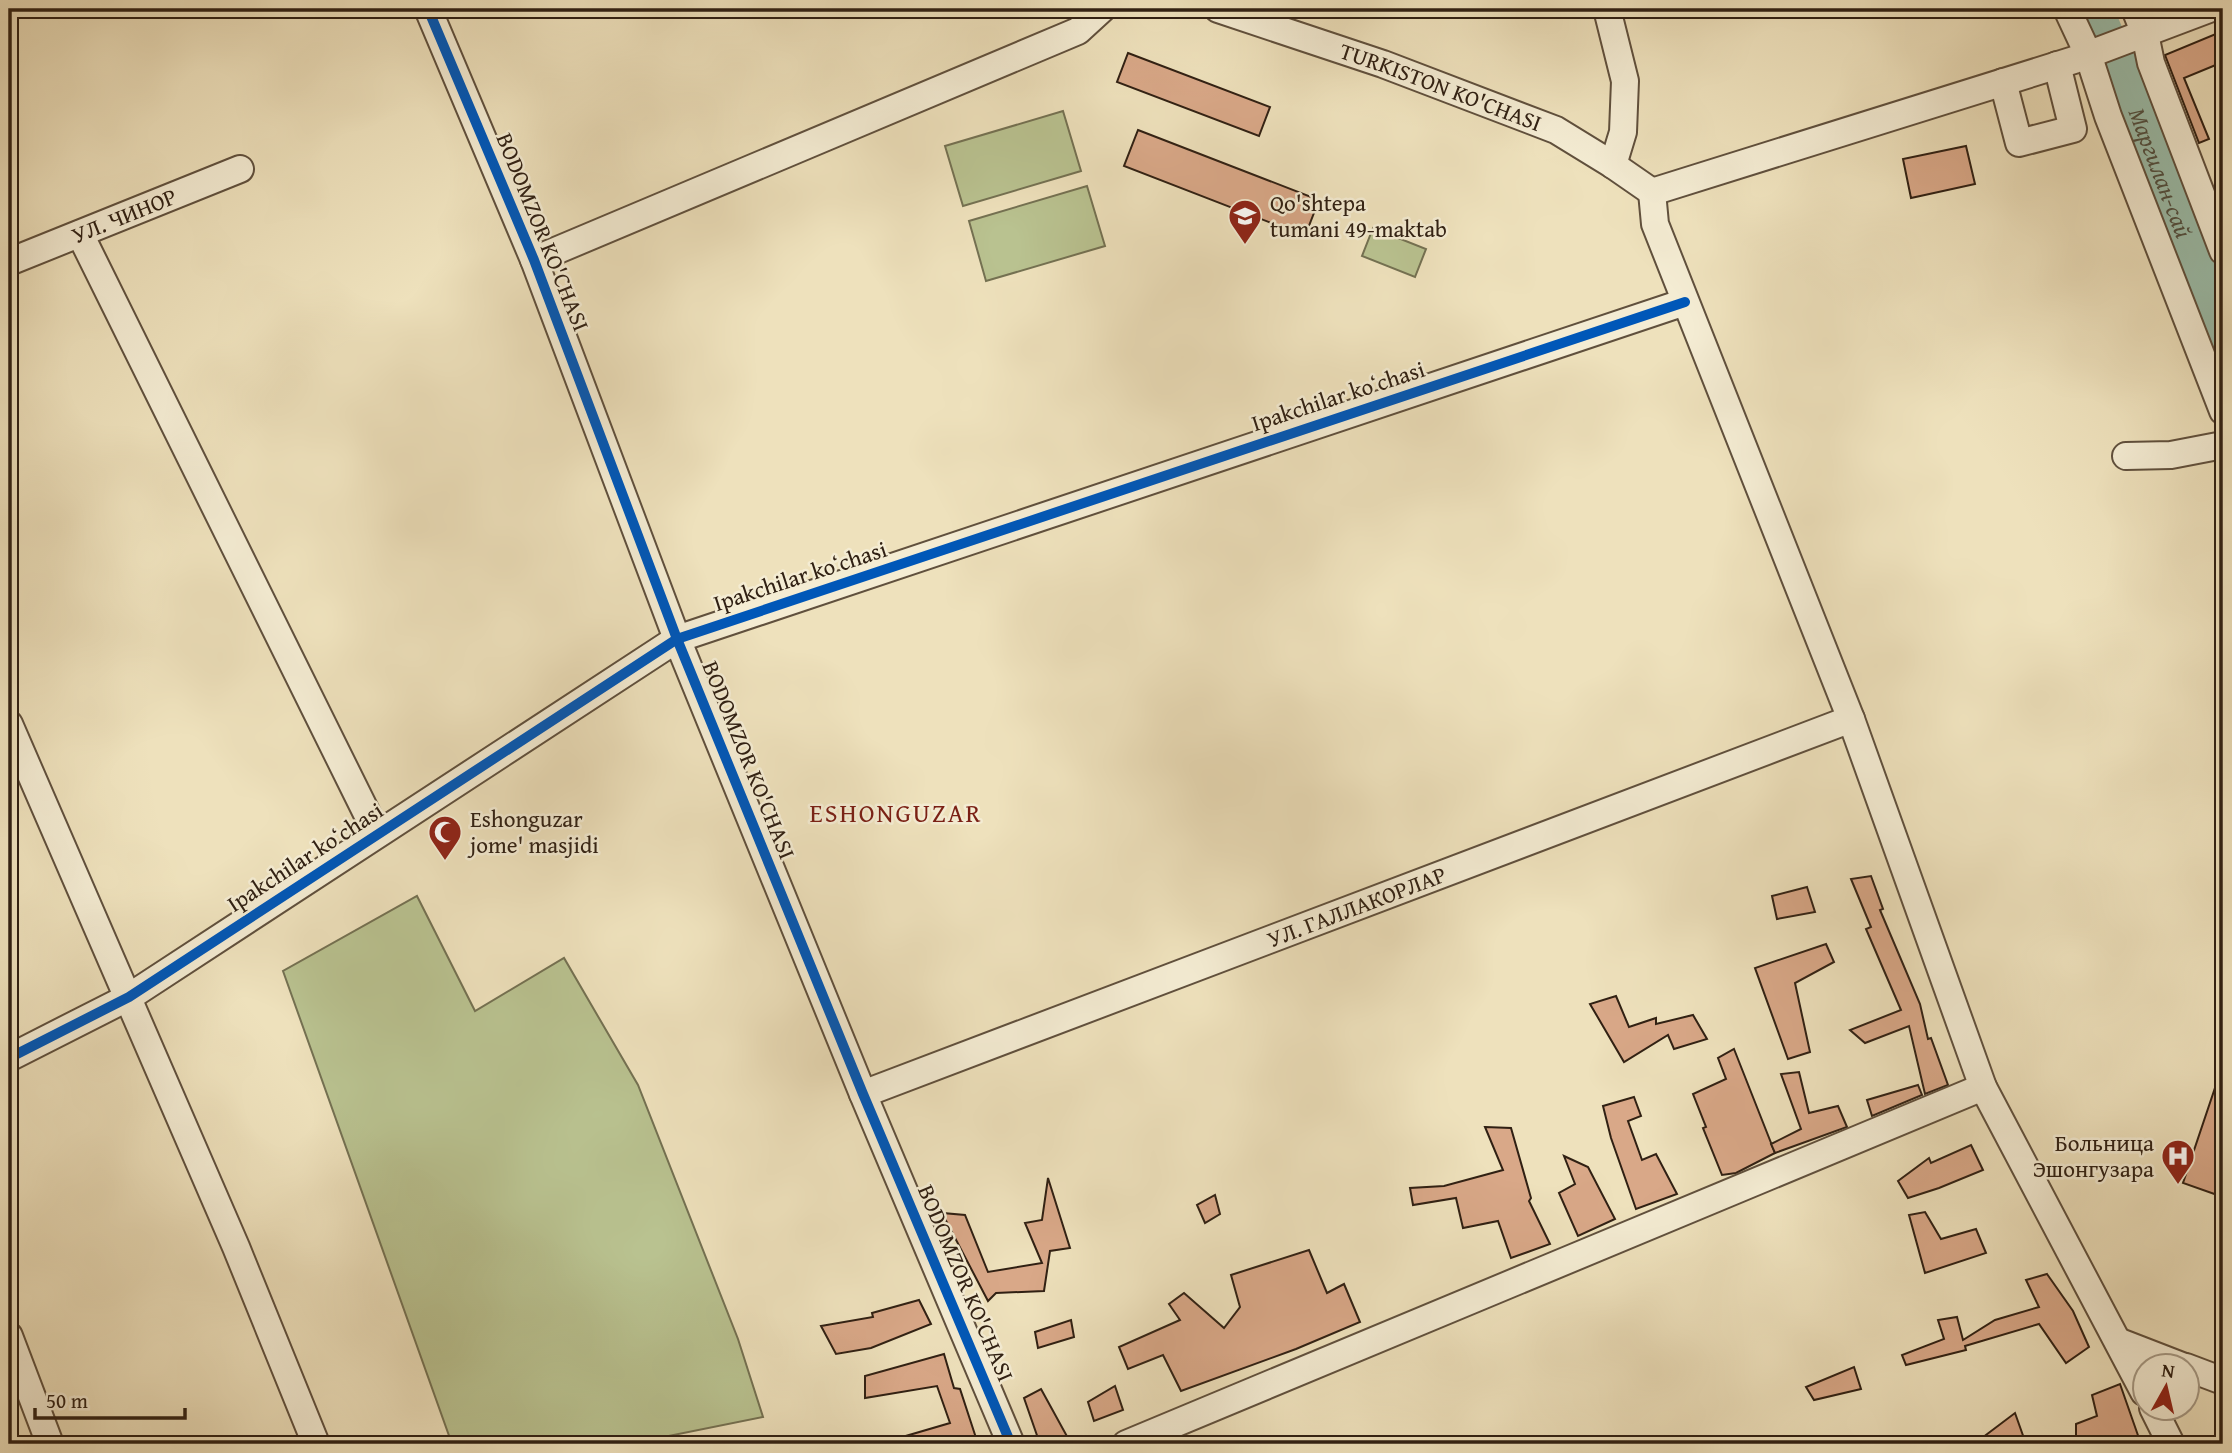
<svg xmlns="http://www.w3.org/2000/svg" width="2232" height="1453" font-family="'Gentium Book Plus',serif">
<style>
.green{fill:#b9c290;stroke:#747152;stroke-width:2}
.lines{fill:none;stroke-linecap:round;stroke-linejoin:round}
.river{stroke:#9bbeab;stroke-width:37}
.building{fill:#d9a888;stroke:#302013;stroke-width:2}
.minor-casing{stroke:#60503d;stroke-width:30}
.minor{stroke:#f4ecd3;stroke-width:26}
.cycleway-casing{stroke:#f4ecd3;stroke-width:15}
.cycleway{stroke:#0057b8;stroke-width:10}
.labels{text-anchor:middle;stroke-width:5;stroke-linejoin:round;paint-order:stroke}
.street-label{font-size:23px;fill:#302013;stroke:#f4ecd3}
.poi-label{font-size:23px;fill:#302013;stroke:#f4ecd3;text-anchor:start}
.water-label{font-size:24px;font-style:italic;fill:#504f41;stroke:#f4ecd3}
.quarter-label{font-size:26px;letter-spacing:2px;fill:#7a1f14;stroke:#f4ecd3}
</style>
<rect width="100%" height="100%" fill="#eee1bc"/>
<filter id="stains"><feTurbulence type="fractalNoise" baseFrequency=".00286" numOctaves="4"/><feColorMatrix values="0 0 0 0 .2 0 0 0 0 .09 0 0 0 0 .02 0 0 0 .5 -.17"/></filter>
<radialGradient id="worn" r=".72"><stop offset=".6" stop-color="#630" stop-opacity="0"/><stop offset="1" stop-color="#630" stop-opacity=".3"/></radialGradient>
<!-- green -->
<g class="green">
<polygon points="1063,111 1081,171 963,206 945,146"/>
<polygon points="1087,186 1105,246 986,281 969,221"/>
<polygon points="1373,228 1426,249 1415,277 1362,256"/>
<polygon points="417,896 475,1011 564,958 638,1085 738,1339 763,1417 629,1444 452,1444 283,971"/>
</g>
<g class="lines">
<!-- river -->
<path class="river" id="s1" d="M 2094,9 L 2122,73 L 2223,337"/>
</g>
<!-- building -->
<g class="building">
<polygon points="2223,31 2223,62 2184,78 2209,139 2199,143 2165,55"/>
<polygon points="1128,53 1270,107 1259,136 1117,82"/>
<polygon points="1138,130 1319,200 1305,236 1124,166"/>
<polygon points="1966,146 1975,184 1911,198 1903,159"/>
<polygon points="1871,876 1883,909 1880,910 1920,1004 1928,1039 1931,1038 1948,1085 1925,1094 1909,1026 1865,1043 1850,1030 1901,1010 1866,929 1871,927 1851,879"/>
<polygon points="1807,887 1815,912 1777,919 1772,896"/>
<polygon points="1826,944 1834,962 1795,983 1810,1052 1788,1059 1755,968"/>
<polygon points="1616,996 1629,1027 1656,1018 1656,1024 1693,1015 1707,1039 1674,1049 1668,1035 1624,1062 1590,1004"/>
<polygon points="1734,1049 1775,1153 1736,1173 1722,1175 1703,1128 1706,1127 1693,1094 1726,1079 1718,1058"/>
<polygon points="1799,1072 1809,1113 1838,1106 1847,1127 1775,1153 1771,1144 1801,1129 1781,1074"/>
<polygon points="2220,1073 2223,1074 2223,1197 2183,1183"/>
<polygon points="1918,1085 1922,1095 1872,1116 1867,1100"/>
<polygon points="1634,1097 1641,1116 1628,1121 1642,1160 1656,1154 1677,1194 1636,1209 1611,1138 1603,1106"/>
<polygon points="1485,1127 1511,1128 1531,1198 1529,1201 1550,1244 1511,1258 1498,1221 1463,1228 1456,1198 1413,1205 1410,1188 1444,1186 1503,1170"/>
<polygon points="1971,1145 1983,1170 1939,1188 1908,1198 1898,1181 1929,1158 1931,1163"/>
<polygon points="1564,1156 1588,1167 1615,1219 1578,1236 1559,1193 1575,1184"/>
<polygon points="1048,1178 1070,1248 1050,1251 1044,1291 996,1293 988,1301 942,1213 965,1215 988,1272 1042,1263 1025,1223 1042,1220"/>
<polygon points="1215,1195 1220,1214 1205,1223 1197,1205"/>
<polygon points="1925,1212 1941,1239 1976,1229 1986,1253 1925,1273 1909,1215"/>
<polygon points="1309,1250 1327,1293 1344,1284 1360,1322 1296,1349 1181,1391 1163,1355 1128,1369 1119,1347 1180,1320 1169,1304 1184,1293 1224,1328 1240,1307 1231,1275"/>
<polygon points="2047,1274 2073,1311 2089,1347 2066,1363 2039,1324 1965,1346 1966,1350 1906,1365 1902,1355 1944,1339 1938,1320 1957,1317 1963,1340 1995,1320 2039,1307 2026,1280"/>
<polygon points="919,1300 931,1324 871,1348 836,1354 821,1326 873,1317 872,1313"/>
<polygon points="1071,1320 1074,1337 1038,1348 1035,1332"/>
<polygon points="944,1354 954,1388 960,1389 978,1444 893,1444 892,1440 950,1423 937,1386 865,1398 865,1376"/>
<polygon points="1854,1367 1861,1389 1814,1400 1806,1387"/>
<polygon points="2120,1384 2141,1444 2076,1444 2076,1424 2097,1416 2092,1395"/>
<polygon points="1115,1386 1123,1410 1094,1421 1088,1402"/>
<polygon points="1041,1389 1069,1440 1059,1444 1040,1444 1024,1398"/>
<polygon points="2015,1413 2026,1444 1974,1444"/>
</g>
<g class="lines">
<defs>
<g id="minor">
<polyline points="428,9 534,260 677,639 863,1094 1011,1444"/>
<path id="s2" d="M 1218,9 L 1383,64 L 1556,130 L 1613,165 L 1652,192"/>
<polyline points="1607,9 1625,81 1623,132 1613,165"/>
<polyline points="2067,9 2088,54 2108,116 2223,411"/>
<polyline points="2135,9 2145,34 2151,63 2223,251"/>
<polyline points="2003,82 2019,143 2073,129 2057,65"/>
<polyline points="1652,192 1655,224 1851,719 1983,1087 2144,1392"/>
<polyline points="1652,192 2074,60 2209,9"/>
<polyline points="80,234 377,834"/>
<polyline points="534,260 1078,31 1102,9"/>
<path id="s3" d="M 9,262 L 240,169"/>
<polyline points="2126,456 2171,455 2223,445"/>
<polyline points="9,724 236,1247 316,1444"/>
<polyline points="9,1058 129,997 677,639 1685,302"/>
<path id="s4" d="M 863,1094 L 1851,719"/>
<polyline points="9,1336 50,1444"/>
<polyline points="2120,1342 2182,1366"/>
<polyline points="2186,1367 2223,1381"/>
<polyline points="2153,1408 2171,1444"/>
<polyline points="1126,1444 1983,1087"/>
</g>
</defs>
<!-- minor casing -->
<use href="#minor" class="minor-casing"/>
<!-- minor -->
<use href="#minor" class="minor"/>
<defs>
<g id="cycleway">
<polyline points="428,9 534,260 677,639 863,1094 1011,1444"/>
<polyline points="9,1058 129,997 677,639 1685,302"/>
</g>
</defs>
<!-- cycleway casing -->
<use href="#cycleway" class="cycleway-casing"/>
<!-- cycleway -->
<use href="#cycleway" class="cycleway"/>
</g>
<!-- icons -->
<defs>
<symbol id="school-pin" viewBox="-11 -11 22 30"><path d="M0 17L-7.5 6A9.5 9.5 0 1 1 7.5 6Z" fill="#8f2418" stroke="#f4ecd3"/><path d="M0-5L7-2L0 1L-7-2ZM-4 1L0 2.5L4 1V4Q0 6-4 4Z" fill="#fff"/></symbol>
<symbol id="mosque-pin" viewBox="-11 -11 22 30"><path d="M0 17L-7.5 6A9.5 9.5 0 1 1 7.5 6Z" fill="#8f2418" stroke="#f4ecd3"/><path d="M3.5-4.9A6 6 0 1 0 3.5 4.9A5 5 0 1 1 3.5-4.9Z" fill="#fff"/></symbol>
<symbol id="hospital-pin" viewBox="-11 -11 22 30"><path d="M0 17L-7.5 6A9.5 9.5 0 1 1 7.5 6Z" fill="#8f2418" stroke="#f4ecd3"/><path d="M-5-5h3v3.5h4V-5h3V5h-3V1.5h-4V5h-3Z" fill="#fff"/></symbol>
</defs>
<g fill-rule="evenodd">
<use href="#school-pin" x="1226" y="197" width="38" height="52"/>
<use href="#mosque-pin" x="426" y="813" width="38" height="52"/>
<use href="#hospital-pin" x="2159" y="1137" width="38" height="52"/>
</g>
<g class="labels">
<!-- street labels -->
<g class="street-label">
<text dy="8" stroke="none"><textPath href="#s2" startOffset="236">TURKISTON KO'CHASI</textPath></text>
<text dy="8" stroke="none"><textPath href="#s3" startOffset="124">УЛ. ЧИНОР</textPath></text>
<text transform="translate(543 232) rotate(68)" y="8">BODOMZOR KO'CHASI</text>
<text transform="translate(1338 396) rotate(-18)" y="8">Ipakchilar koʻchasi</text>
<text transform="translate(800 576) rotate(-18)" y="8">Ipakchilar koʻchasi</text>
<text transform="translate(749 760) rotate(68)" y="8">BODOMZOR KO'CHASI</text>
<text transform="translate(305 857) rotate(-33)" y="8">Ipakchilar koʻchasi</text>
<text dy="8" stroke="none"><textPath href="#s4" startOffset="528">УЛ. ГАЛЛАКОРЛАР</textPath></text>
<text transform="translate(966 1283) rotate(67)" y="8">BODOMZOR KO'CHASI</text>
</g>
<!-- poi labels -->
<g class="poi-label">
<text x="1270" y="211">Qo'shtepa<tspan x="1270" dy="26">tumani 49-maktab</tspan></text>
<text x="470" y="827">Eshonguzar<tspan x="470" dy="26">jome' masjidi</tspan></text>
<text x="2154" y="1151" text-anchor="end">Больница<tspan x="2154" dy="26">Эшонгузара</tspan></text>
</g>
<!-- water labels -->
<g class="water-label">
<text dy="8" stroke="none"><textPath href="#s1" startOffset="177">Маргилан-сай</textPath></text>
</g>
<!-- quarter labels -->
<g class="quarter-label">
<text x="896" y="822">ESHONGUZAR</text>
</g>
</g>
<!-- margin -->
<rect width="2232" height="1453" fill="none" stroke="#eee1bc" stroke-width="35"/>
<rect x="10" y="10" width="2211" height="1432" fill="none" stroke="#302013" stroke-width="3.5"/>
<rect x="18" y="18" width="2197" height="1418" fill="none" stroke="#302013" stroke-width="2"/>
<!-- north arrow -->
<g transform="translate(2166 1387) rotate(8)"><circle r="33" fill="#f4ecd3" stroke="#a69a86" stroke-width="2"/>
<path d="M0-5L12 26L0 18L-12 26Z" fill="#8f2418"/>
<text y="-10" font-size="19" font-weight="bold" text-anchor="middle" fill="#302013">N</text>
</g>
<!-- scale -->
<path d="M35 1408v10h150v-10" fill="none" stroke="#302013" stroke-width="3.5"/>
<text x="46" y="1408" font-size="21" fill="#302013" stroke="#f4ecd3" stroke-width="5" paint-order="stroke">50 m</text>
<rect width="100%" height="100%" filter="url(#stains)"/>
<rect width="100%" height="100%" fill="url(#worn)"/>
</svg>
